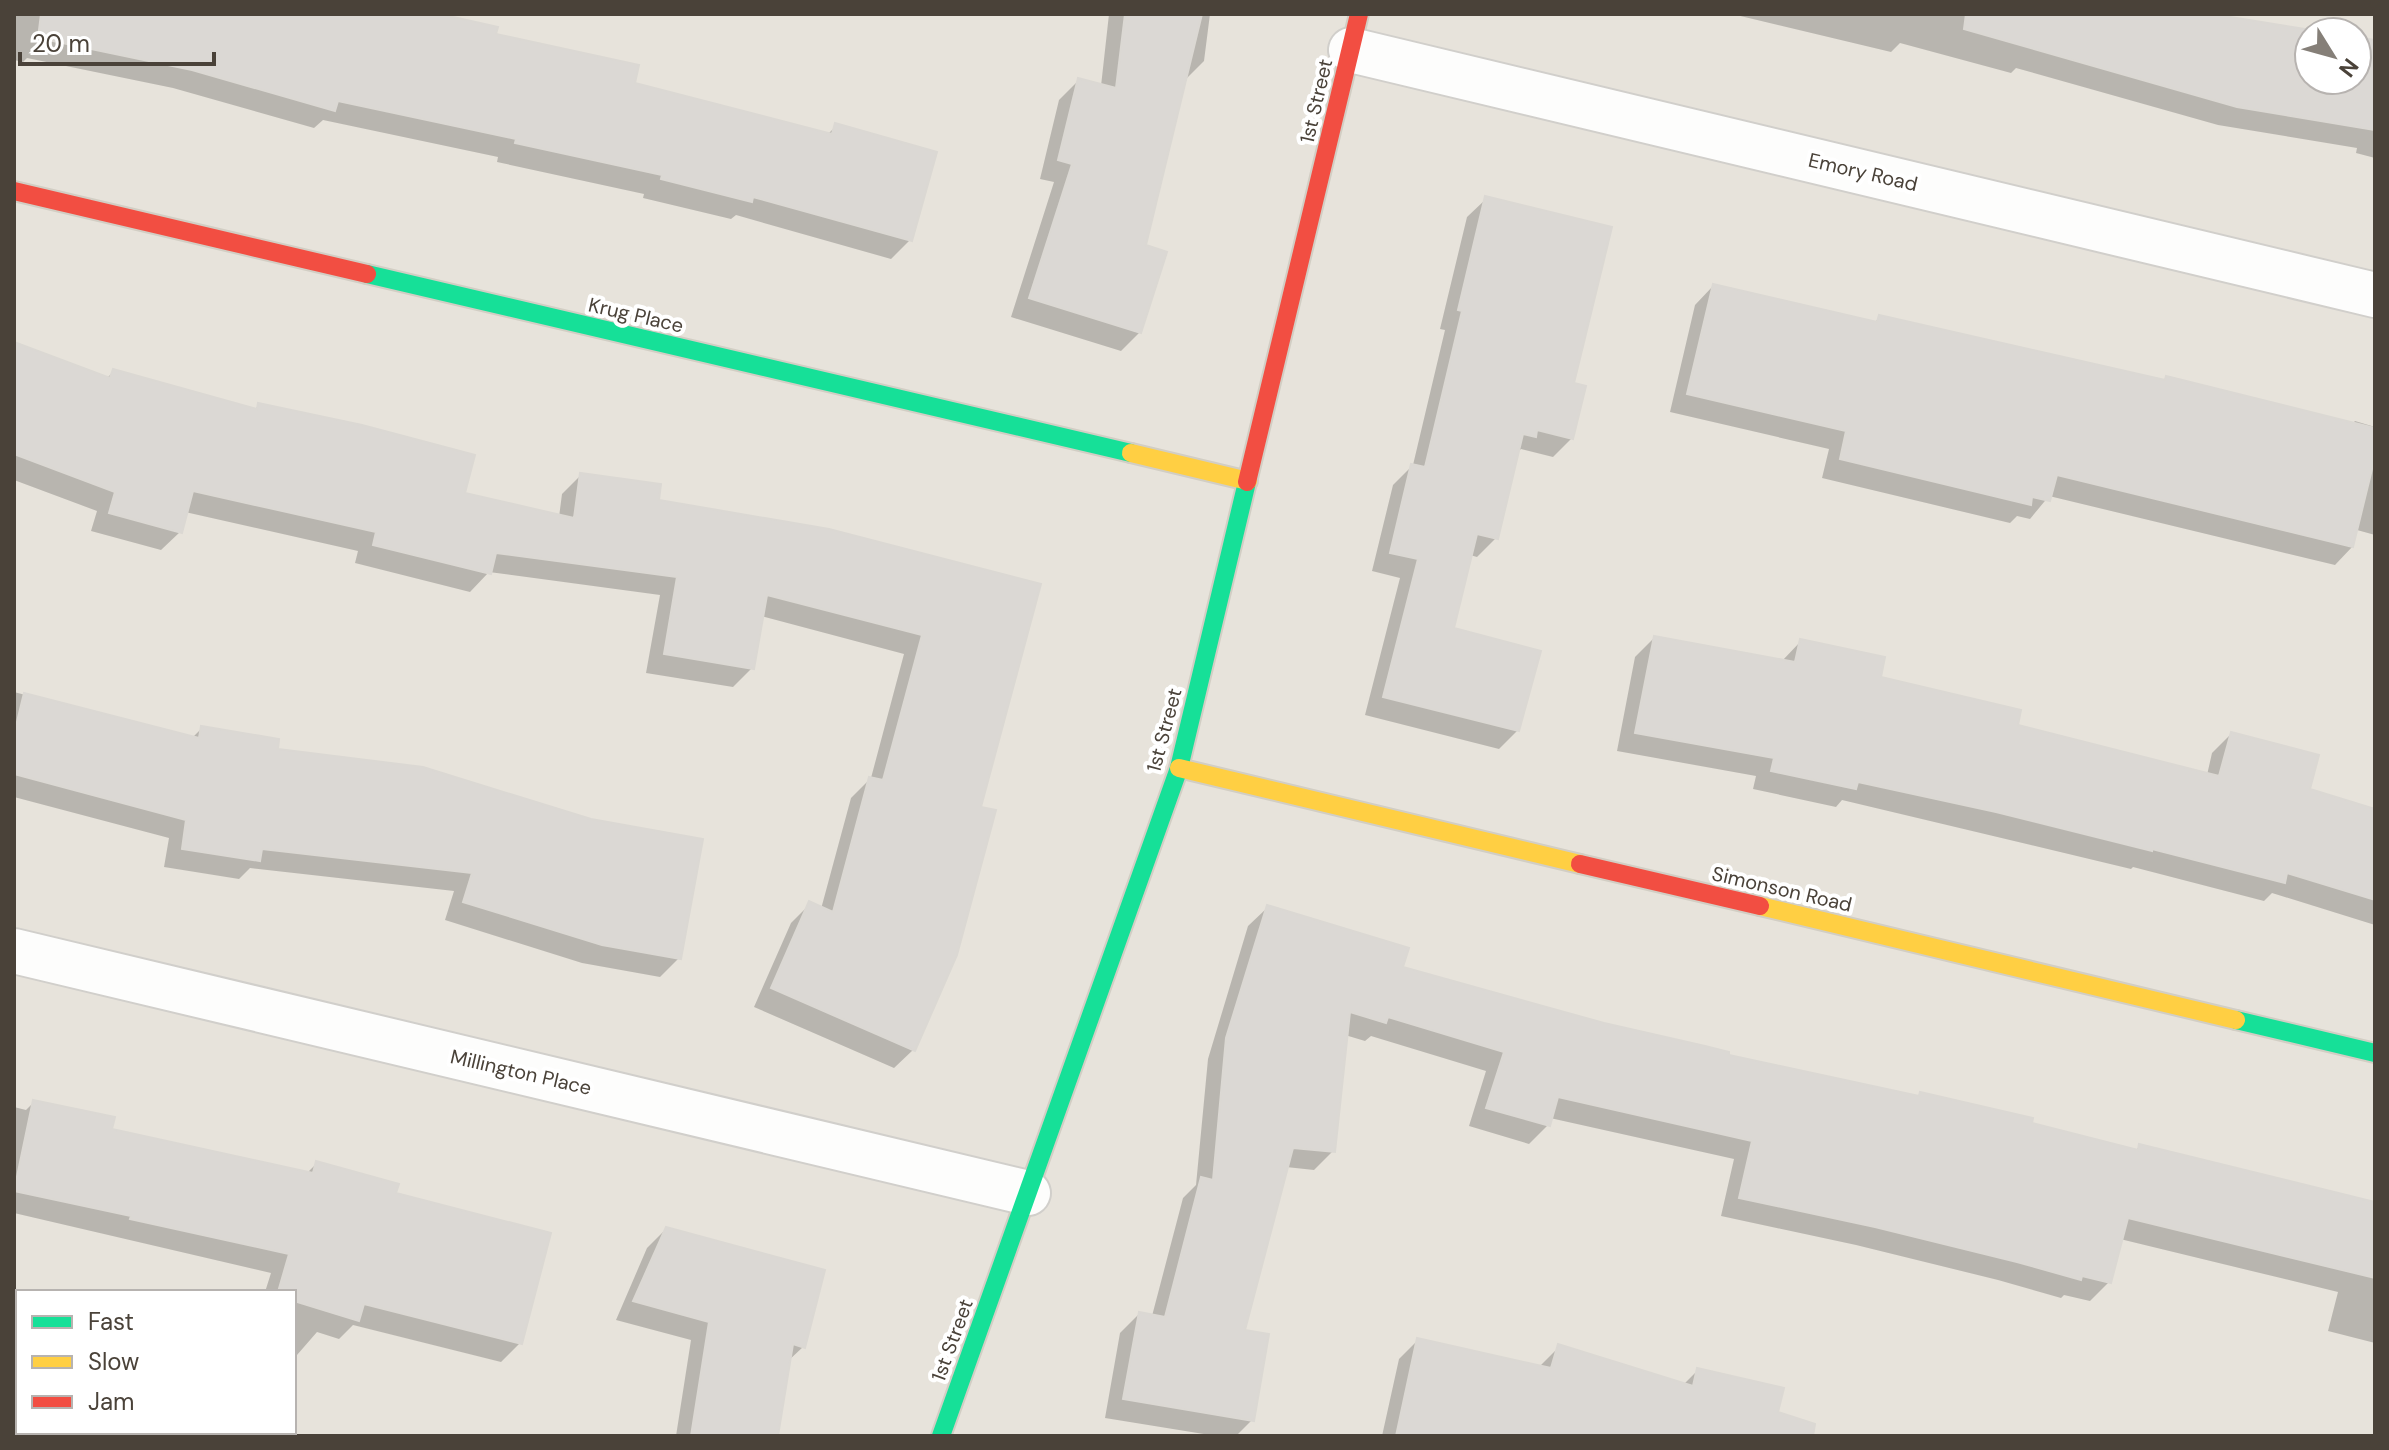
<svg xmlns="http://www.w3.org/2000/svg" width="2389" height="1450" font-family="'DM Sans',sans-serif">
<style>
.residential{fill:#e7e3db;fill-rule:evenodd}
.shadow{fill:#0003}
.building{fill:#dbd8d4;stroke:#dbd8d3;stroke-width:2}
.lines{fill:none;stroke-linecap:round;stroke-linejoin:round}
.street-casing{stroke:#d1cfcb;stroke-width:48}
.fast-casing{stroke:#d2cec4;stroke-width:22}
.slow-casing{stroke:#d2cec4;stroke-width:22}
.jam-casing{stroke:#d2cec4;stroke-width:22}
.street{stroke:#fdfdfc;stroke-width:44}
.fast{stroke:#16e098;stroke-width:18}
.slow{stroke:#ffcf43;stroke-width:18}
.jam{stroke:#f24e42;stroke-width:18}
.labels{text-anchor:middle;stroke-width:8;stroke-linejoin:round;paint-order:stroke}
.street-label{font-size:20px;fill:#4a4239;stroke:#fff}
</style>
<rect width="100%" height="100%" fill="#f3f1ed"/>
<!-- residential -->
<path class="residential" d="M 14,14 L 2375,14 L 2375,1436 L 14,1436 ZM 2309,32 L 2357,32 L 2357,80 L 2309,80 ZM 18,1292 L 294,1292 L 294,1432 L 18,1432 Z"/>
<!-- shadow -->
<g class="shadow">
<polygon points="14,14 431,14 633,84 827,135 836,126 910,240 891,259 736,215 731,219 643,198 644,194 497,162 498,157 323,120 314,128 173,88 27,58 23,62 14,60"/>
<polygon points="1109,14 1210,14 1204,61 1185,80 1144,247 1140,332 1121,351 1011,317 1054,182 1040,179 1059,100 1078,81 1101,86"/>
<polygon points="1732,14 2204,14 2312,32 2309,32 2309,80 2357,80 2357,48 2375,53 2375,158 2356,153 2357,148 2218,125 2016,68 2011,73 1900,43 1891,52"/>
<polygon points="1486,199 1572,385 1572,438 1553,457 1521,449 1517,453 1496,538 1477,557 1470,555 1452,630 1518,730 1499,749 1365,715 1400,578 1372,571 1393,485 1413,465 1445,330 1440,329 1467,217"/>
<polygon points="1713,286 1874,323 1880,317 2164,381 2167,378 2352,424 2355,421 2375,427 2375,535 2357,530 2353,546 2335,565 2049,496 2030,519 2017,516 2010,523 1822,478 1829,449 1670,412 1695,305"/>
<polygon points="14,344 106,379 113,372 253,411 259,405 463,494 559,517 562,494 581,475 657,502 1038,585 913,1050 894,1068 754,1007 791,923 810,904 821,909 851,798 871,778 904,654 761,616 752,668 733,687 646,673 660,595 489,572 470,592 355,563 358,551 185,512 180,532 161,550 91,531 97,511 14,480"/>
<polygon points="1654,638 1782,661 1801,641 1879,678 2015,727 2207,775 2212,753 2231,734 2308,790 2375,811 2375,925 2272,893 2264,901 2133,867 2131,869 1842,800 1836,807 1753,789 1756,776 1617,751 1635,657"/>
<polygon points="14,692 192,738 202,728 276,751 679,958 660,977 582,963 445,920 454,891 250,868 239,879 164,867 169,838 14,797"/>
<polygon points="1267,908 1401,968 1727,1056 2030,1125 2135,1151 2140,1146 2375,1203 2375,1343 2328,1331 2338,1292 2120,1239 2109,1282 2090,1301 2064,1295 2061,1298 1998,1280 1856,1245 1721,1216 1734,1159 1550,1118 1548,1125 1529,1144 1469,1126 1486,1071 1371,1036 1365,1041 1345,1035 1333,1151 1314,1170 1286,1167 1243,1332 1252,1420 1236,1436 1216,1436 1105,1418 1120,1333 1139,1314 1152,1316 1183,1198 1196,1185 1208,1059 1248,926"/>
<polygon points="34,1102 110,1130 306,1174 317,1163 394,1195 520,1343 501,1362 353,1325 339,1339 317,1332 297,1355 294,1354 294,1292 265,1292 271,1273 14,1213 14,1107 26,1110"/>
<polygon points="666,1229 803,1347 788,1361 776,1436 676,1436 691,1340 616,1320 647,1248"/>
<polygon points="1418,1340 1539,1367 1559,1347 1683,1385 1698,1370 1772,1429 1801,1436 1382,1436 1399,1359"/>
</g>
<!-- building -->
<g class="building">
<polygon points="41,14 440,14 498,27 496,34 639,65 635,83 832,134 835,123 937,152 912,241 753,197 752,202 661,179 662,175 515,143 516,139 338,101 335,111 192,70 38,38"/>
<polygon points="1125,14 1202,14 1146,245 1167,252 1141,333 1029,298 1072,164 1058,160 1078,78 1116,88"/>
<polygon points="1966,14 2212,14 2324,32 2309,32 2309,80 2357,80 2357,37 2375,40 2375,130 2237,107 1964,29"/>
<polygon points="1485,196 1612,227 1574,383 1586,386 1573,439 1537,430 1536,437 1523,434 1498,539 1477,534 1454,628 1541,651 1519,731 1383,697 1418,559 1390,553 1411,464 1425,467 1462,311 1458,310"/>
<polygon points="1713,284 1877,322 1879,315 2165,380 2166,376 2375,428 2375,457 2353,547 2057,475 2050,501 2032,497 2031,505 1840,459 1846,431 1687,394"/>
<polygon points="14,342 110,378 113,369 257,409 258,403 362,425 475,455 465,493 574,518 580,473 661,484 659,500 829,529 1041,584 981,807 996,810 957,955 915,1051 771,988 809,901 833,912 869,777 883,780 922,635 767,595 754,669 664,654 677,577 496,553 491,574 373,545 376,532 193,491 182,533 109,513 115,492 14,454"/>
<polygon points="1654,636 1795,662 1800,639 1885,657 1881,677 2021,710 2018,725 2219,776 2231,732 2319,755 2310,789 2375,809 2375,900 2287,873 2285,883 2152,849 2152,851 1996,812 1858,782 1856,789 1771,771 1774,758 1635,733"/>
<polygon points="24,693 199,738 201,726 279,739 278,749 423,767 591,819 703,839 681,959 602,945 463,902 472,873 262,849 260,861 182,849 186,820 14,774 14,734"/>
<polygon points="1267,905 1409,948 1403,967 1604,1023 1705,1046 1729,1052 1729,1055 1919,1096 1920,1092 2033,1118 2032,1123 2138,1150 2139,1144 2375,1202 2375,1278 2128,1218 2111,1283 2082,1276 2081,1280 2017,1262 1875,1227 1739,1198 1752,1141 1558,1097 1550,1126 1486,1108 1504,1052 1388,1017 1386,1023 1350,1012 1335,1152 1293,1148 1245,1330 1269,1334 1254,1421 1123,1399 1139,1312 1165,1317 1201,1177 1213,1180 1226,1038"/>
<polygon points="33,1100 115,1117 112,1129 313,1173 316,1161 399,1184 396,1193 551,1233 522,1344 364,1304 359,1321 294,1301 294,1292 278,1292 289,1254 130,1219 131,1216 14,1191"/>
<polygon points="666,1227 825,1270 805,1348 793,1344 778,1436 691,1436 709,1322 633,1301"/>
<polygon points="1417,1338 1551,1368 1558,1344 1693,1386 1697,1368 1784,1388 1778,1412 1815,1424 1813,1436 1396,1436"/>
</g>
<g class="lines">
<defs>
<g id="street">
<polyline points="1351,50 2375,295"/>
<polyline points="14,951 1028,1193"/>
</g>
<g id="fast">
<polyline points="367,274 1131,453"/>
<polyline points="2236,1020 2375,1053"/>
<polyline points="941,1436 1179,768 1247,482"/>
</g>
<g id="slow">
<polyline points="1131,453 1248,481"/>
<polyline points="1179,768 1580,864"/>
<polyline points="1760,906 2236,1020"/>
</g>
<g id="jam">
<polyline points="14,191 367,274"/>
<polyline points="1247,482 1359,14"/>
<polyline points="1580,864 1760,906"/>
</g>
</defs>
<!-- street casing -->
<use href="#street" class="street-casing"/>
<!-- fast casing -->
<use href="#fast" class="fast-casing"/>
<!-- slow casing -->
<use href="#slow" class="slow-casing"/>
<!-- jam casing -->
<use href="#jam" class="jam-casing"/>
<!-- street -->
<use href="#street" class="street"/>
<!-- fast -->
<use href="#fast" class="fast"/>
<!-- slow -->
<use href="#slow" class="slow"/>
<!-- jam -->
<use href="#jam" class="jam"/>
</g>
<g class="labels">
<!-- street labels -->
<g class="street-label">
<text transform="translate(1316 101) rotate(-77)" y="7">1st Street</text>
<text transform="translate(1863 172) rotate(13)" y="7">Emory Road</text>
<text transform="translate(636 315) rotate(13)" y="7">Krug Place</text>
<text transform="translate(1164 730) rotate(-75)" y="7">1st Street</text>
<text transform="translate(1782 889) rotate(13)" y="7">Simonson Road</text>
<text transform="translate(521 1072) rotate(13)" y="7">Millington Place</text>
<text transform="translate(952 1340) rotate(-70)" y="7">1st Street</text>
</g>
</g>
<!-- border -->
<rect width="2389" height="1450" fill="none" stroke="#4a4239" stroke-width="32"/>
<!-- legend -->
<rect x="16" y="1290" width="280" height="144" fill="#ffffff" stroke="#b7b3b0" stroke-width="2"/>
<rect x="32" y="1316" width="40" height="12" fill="#16e098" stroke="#b7b3b0" stroke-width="2"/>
<text x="88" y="1330" font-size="24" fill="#4a4239">Fast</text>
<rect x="32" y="1356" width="40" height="12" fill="#ffcf43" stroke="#b7b3b0" stroke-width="2"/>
<text x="88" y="1370" font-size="24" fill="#4a4239">Slow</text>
<rect x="32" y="1396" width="40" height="12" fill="#f24e42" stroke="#b7b3b0" stroke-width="2"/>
<text x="88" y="1410" font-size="24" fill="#4a4239">Jam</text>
<!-- north arrow -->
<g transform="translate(2333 56) rotate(127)"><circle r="38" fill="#ffffff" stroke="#b7b3b0" stroke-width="2"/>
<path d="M0-6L14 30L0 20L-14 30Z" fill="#857f78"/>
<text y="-12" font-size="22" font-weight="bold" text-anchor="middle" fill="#4a4239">N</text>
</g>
<!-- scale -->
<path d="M20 52v12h194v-12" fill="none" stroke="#4a4239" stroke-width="4"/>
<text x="32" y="52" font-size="24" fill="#4a4239" stroke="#ffffff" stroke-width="6" paint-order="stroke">20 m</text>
</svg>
